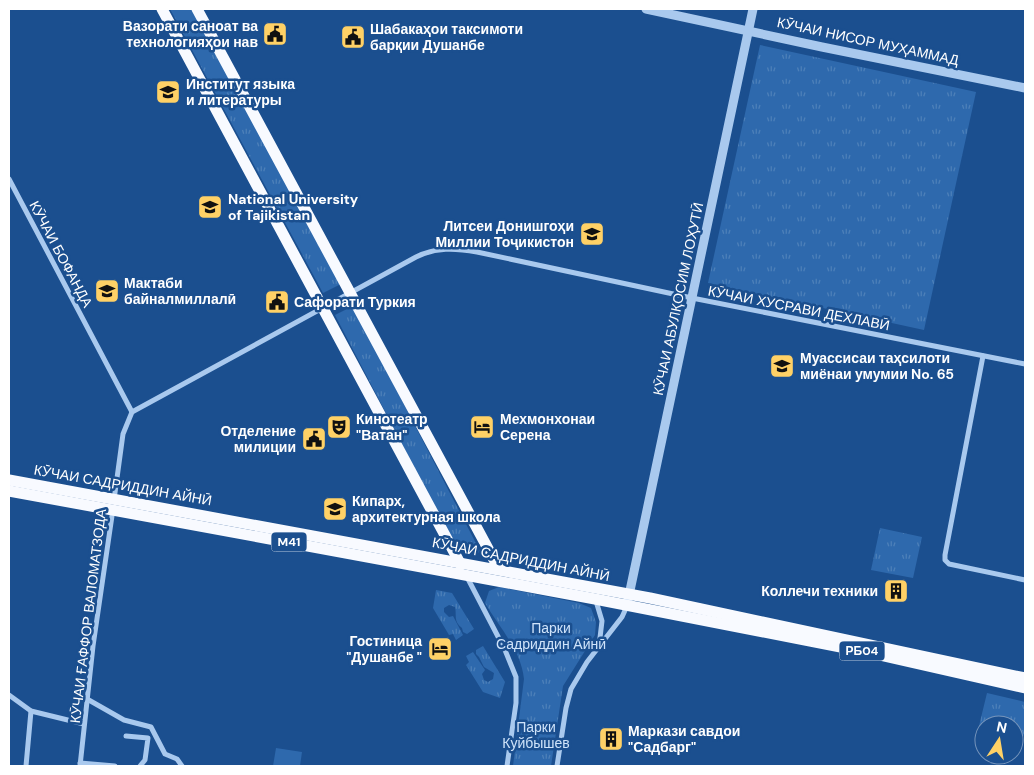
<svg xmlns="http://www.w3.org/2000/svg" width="1034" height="775" font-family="'DM Sans',sans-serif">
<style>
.grass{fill:url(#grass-tufts)}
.garden{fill:#2e69ad}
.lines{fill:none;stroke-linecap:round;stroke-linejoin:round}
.minor{stroke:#a9c9ee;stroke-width:5}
.tertiary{stroke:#a9c9ee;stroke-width:9}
.trunk{stroke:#f8faff;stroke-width:11}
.labels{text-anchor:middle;stroke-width:5;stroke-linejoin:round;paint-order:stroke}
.shield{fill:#1b4f8f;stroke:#bbcadd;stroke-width:1}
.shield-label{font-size:12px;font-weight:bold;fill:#fff}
.poi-label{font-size:14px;font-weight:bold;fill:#fff;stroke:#1b4f8f;text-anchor:start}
.street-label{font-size:14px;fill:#fff;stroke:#1b4f8f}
.park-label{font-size:14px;fill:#cfe3fa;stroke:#1b4f8f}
</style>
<defs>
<pattern id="grass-tufts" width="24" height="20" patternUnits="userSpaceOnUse" patternTransform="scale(1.25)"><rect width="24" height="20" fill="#2e69ad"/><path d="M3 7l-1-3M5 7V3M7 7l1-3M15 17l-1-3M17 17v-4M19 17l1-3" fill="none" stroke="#4d80b9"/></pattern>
</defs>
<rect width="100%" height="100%" fill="#1b4f8f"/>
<!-- grass -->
<g class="grass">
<polygon points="170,9 193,9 341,284 323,293"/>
<polygon points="760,45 976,92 924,330 708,283"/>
<polygon points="353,306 481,553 456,548 335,315"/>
<polygon points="880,528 922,537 913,578 871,570"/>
<path d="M 499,587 L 579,603 L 591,608 L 596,622 L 595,635 L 563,686 L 551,766 L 513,766 L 524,679 C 521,650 499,627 485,603 L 489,591 Z"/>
<path d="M 436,590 L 452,593 L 474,629 L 467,634 L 463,632 L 462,628 C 453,621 457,615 455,607 L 449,605 L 444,608 L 444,612 L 449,617 L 453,616 L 463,635 L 456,640 L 453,634 L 449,635 L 433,608 Z"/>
<polygon points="483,646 505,682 500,698 483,692 466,665 469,662 466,656 473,652 485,670 482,674 484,680 488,682 493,679 494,673 484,667 479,657 476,654 476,650"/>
<polygon points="987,693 1025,702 1025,736 1014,733 1014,725 979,726"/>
</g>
<!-- garden -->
<polygon class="garden" points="276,748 302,752 300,766 273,766"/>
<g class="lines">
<!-- minor -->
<g class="minor">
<polyline points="9,179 132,412"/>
<polyline points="983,356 945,555 945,560 949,564 1025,580"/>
<path d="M 114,500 L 123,434 L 132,412 L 416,257 C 436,247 455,248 477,252 L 692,298 L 1025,364"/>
<polyline points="467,577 505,650 516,677 516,703 507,766"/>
<polyline points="596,601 602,621 599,646"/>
<polyline points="9,695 31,711 84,724"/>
<polyline points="87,699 124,720 151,727 165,754 177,759 182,766"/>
<polyline points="126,736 148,738 145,760 140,766"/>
<polyline points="80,763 115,766"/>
<polyline points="26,766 31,711"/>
<polyline points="80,766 93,646 113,509"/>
<polyline points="557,766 566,708 571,689 587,662 622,617 627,606"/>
</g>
<!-- tertiary -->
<g class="tertiary">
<polyline points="646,9 822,47 1025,88"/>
<polyline points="628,600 753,9"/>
</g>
<!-- trunk -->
<g class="trunk">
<polyline points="162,9 461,565"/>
<polyline points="197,9 499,569"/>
<polyline points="9,480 650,598 1025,678"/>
<polyline points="9,491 595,599 866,652 1025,688"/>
</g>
</g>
<!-- icons -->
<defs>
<symbol id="civic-square" viewBox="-11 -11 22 22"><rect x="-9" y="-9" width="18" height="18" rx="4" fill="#ffd166" stroke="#1b4f8f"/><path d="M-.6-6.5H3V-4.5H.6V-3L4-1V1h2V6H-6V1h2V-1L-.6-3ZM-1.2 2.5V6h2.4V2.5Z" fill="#111"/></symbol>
<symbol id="university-square" viewBox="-11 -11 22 22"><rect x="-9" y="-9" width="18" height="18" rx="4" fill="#ffd166" stroke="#1b4f8f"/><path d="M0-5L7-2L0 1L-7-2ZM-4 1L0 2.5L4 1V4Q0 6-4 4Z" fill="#111"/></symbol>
<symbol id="school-square" viewBox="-11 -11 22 22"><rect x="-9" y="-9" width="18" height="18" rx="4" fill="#ffd166" stroke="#1b4f8f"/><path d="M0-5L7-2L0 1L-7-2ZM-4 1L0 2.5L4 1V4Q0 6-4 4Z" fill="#111"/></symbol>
<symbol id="theatre-square" viewBox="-11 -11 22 22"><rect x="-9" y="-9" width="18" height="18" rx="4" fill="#ffd166" stroke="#1b4f8f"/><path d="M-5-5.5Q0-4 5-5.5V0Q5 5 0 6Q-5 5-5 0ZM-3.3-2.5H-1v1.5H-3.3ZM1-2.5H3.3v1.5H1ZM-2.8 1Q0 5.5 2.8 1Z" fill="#111"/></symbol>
<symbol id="hotel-square" viewBox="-11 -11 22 22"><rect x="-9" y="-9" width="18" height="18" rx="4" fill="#ffd166" stroke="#1b4f8f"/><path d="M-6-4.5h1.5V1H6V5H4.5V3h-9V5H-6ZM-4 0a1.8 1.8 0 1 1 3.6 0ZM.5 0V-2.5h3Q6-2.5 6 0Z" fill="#111"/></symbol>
<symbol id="building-square" viewBox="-11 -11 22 22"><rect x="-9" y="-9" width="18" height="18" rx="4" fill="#ffd166" stroke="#1b4f8f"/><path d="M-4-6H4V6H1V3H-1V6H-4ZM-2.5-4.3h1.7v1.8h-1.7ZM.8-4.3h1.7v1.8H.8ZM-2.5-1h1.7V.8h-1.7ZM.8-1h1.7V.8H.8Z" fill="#111"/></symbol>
</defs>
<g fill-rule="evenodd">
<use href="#civic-square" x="261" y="20" width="28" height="28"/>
<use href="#civic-square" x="339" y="23" width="28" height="28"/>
<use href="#university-square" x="154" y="78" width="28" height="28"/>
<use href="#university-square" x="196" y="193" width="28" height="28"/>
<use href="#school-square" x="578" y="220" width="28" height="28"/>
<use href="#school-square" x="93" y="277" width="28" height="28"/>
<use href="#civic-square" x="263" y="288" width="28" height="28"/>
<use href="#school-square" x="768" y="352" width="28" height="28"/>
<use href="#theatre-square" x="325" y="413" width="28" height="28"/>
<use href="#hotel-square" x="468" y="413" width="28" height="28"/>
<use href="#civic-square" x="300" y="425" width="28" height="28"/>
<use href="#school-square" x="321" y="495" width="28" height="28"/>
<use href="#building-square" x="882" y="577" width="28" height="28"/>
<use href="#hotel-square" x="426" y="635" width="28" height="28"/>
<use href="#building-square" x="597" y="725" width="28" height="28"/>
</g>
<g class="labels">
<!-- shield labels -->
<g class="shield">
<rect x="271.5" y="532.5" width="35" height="19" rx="4"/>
<rect x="839.5" y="641.5" width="45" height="19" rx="4"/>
</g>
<g class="shield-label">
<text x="289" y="546">M41</text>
<text x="862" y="655">РБ04</text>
</g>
<!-- poi labels -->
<g class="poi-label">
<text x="258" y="31" text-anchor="end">Вазорати саноат ва<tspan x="258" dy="16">технологияҳои нав</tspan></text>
<text x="370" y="34">Шабакаҳои таксимоти<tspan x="370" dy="16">барқии Душанбе</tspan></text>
<text x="186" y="89">Институт языка<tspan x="186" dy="16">и литературы</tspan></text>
<text x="228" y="204">National University<tspan x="228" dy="16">of Tajikistan</tspan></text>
<text x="574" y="231" text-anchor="end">Литсеи Донишгоҳи<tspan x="574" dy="16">Миллии Тоҷикистон</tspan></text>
<text x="124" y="288">Мактаби<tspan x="124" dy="16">байналмиллалӣ</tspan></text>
<text x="294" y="307">Сафорати Туркия</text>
<text x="800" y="363">Муассисаи таҳсилоти<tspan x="800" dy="16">миёнаи умумии No. 65</tspan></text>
<text x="356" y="424">Кинотеатр<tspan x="356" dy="16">"Ватан"</tspan></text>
<text x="500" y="424">Мехмонхонаи<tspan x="500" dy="16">Серена</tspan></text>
<text x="296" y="436" text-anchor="end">Отделение<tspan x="296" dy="16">милиции</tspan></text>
<text x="352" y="506">Кипарх,<tspan x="352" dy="16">архитектурная школа</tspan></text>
<text x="878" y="596" text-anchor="end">Коллечи техники</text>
<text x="422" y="646" text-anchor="end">Гостиница<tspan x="422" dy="16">"Душанбе "</tspan></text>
<text x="628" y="736">Маркази савдои<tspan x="628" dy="16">"Садбарг"</tspan></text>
</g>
<!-- street labels -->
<g class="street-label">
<text transform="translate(868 41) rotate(12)" y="5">КӮЧАИ НИСОР МУҲАММАД</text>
<text transform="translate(61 254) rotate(62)" y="5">КӮЧАИ БОФАНДА</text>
<text transform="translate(678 299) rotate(-78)" y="5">КӮЧАИ АБУЛҚОСИМ ЛОҲУТӢ</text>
<text transform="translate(799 308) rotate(11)" y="5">КӮЧАИ ХУСРАВИ ДЕХЛАВӢ</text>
<text transform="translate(123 485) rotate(10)" y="5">КӮЧАИ САДРИДДИН АЙНӢ</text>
<text transform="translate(521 559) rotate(11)" y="5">КӮЧАИ САДРИДДИН АЙНӢ</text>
<text transform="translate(88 616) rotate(-83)" y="5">КӮЧАИ ҒАФФОР ВАЛОМАТЗОДА</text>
</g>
<!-- park labels -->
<g class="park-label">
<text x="551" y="633">Парки<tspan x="551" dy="16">Садриддин Айнӣ</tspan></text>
<text x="536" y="732">Парки<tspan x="536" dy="16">Куйбышев</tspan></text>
</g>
</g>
<!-- border -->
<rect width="1034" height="775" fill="none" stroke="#ffffff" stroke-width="20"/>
<!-- north arrow -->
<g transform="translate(999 740) rotate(12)"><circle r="24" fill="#1b4f8f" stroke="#7695bc"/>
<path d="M0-4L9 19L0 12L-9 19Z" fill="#ffd166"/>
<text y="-8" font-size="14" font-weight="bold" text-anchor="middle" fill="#ffffff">N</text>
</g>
</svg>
